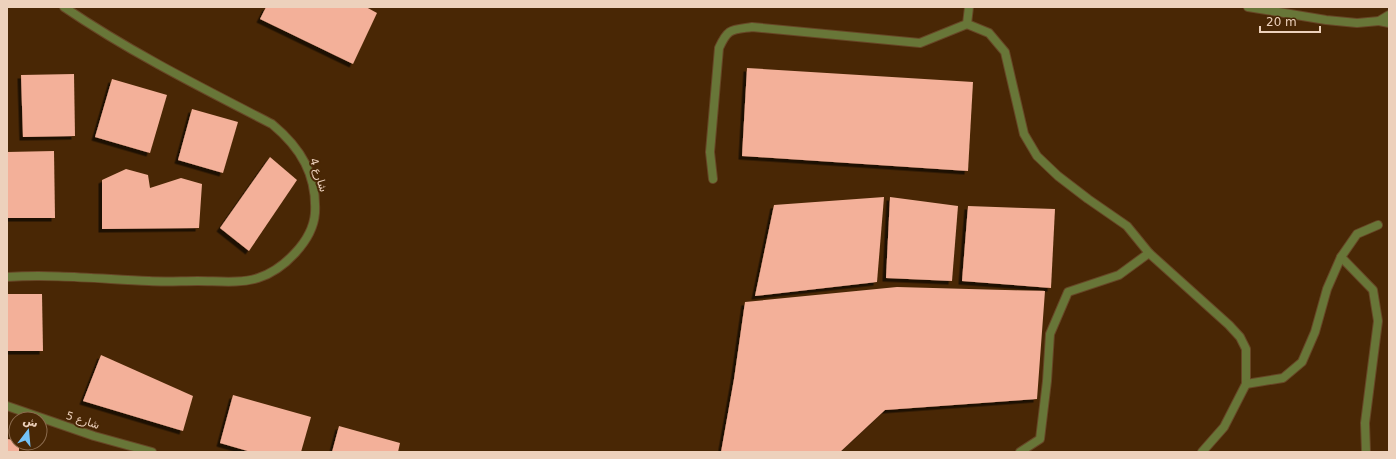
<svg xmlns="http://www.w3.org/2000/svg" width="1396" height="459" font-family="'DejaVu Sans','Noto Sans Arabic',sans-serif">
<style>
.building{fill:#f3b099;filter:url(#shadow)}
.lines{fill:none;stroke-linecap:round;stroke-linejoin:round}
.service-casing{stroke:#674626;stroke-width:10}
.minor-casing{stroke:#674626;stroke-width:10}
.tertiary-casing{stroke:#674626;stroke-width:10}
.service{stroke:#687638;stroke-width:8}
.minor{stroke:#687638;stroke-width:8}
.tertiary{stroke:#687638;stroke-width:8}
.labels{text-anchor:middle;stroke-width:4;stroke-linejoin:round;paint-order:stroke}
.street-label{font-size:11px;fill:#edd1bc;stroke:#492705}
</style>
<defs>
<filter id="shadow"><feDropShadow dx="-3.5" dy="3.5" stdDeviation="0" flood-color="#0009"/></filter>
</defs>
<rect width="100%" height="100%" fill="#492705"/>
<!-- building -->
<g class="building">
<polygon points="266,7 366,7 377,13 353,64 260,19"/>
<polygon points="747,68 973,82 968,171 742,156"/>
<polygon points="74,74 75,136 23,137 21,75"/>
<polygon points="112,79 167,95 150,153 95,137"/>
<polygon points="192,109 238,122 223,173 178,160"/>
<polygon points="54,151 55,218 7,218 7,152"/>
<polygon points="270,157 297,180 249,251 220,228"/>
<polygon points="126,169 148,175 150,188 181,178 202,184 199,228 102,229 102,180"/>
<polygon points="884,197 877,282 755,296 774,205"/>
<polygon points="890,197 958,206 952,281 886,278"/>
<polygon points="968,206 1055,209 1051,288 962,281"/>
<polygon points="897,287 1045,291 1037,399 885,410 840,452 721,452 734,379 745,302"/>
<polygon points="7,294 42,294 43,351 7,351"/>
<polygon points="101,355 193,396 183,431 83,401"/>
<polygon points="233,395 311,417 301,452 251,452 220,443"/>
<polygon points="339,426 400,443 398,452 332,452"/>
<polygon points="7,439 16,440 16,443 19,443 19,452 7,452"/>
</g>
<g class="lines">
<defs>
<g id="service">
<polyline points="1379,21 1389,23"/>
<polyline points="967,24 989,33 1005,52 1024,134 1037,156 1058,176 1088,199 1127,226 1149,253 1119,275 1068,292 1050,334 1047,381 1040,439 1020,452"/>
<path d="M 713,179 L 710,152 L 719,48 C 728,28 731,30 752,27 L 920,43 L 967,24 L 969,7"/>
<polyline points="1149,253 1229,325 1240,337 1246,349 1246,384 1224,427 1202,452"/>
<polyline points="1341,257 1373,290 1378,321 1365,423 1366,452"/>
<polyline points="1246,384 1283,378 1302,362 1315,332 1327,289 1341,257 1357,234 1378,225"/>
</g>
<g id="minor">
<polyline points="1248,7 1326,20 1357,23 1379,21 1389,15"/>
<polyline points="7,406 94,436 152,452"/>
</g>
<path id="tertiary" d="M 7,277 C 54,274 102,279 149,281 C 165,282 181,281 198,281 C 217,281 239,284 258,278 C 283,270 313,241 315,213 C 317,175 301,148 272,124 C 202,88 130,52 64,7"/>
</defs>
<!-- service casing -->
<use href="#service" class="service-casing"/>
<!-- minor casing -->
<use href="#minor" class="minor-casing"/>
<!-- tertiary casing -->
<use href="#tertiary" class="tertiary-casing"/>
<!-- service -->
<use href="#service" class="service"/>
<!-- minor -->
<use href="#minor" class="minor"/>
<!-- tertiary -->
<use href="#tertiary" class="tertiary"/>
</g>
<g class="labels">
<!-- street labels -->
<g class="street-label">
<text transform="translate(319 175) rotate(72)" y="4">شارع 4</text>
<text transform="translate(83 420) rotate(18)" y="4">شارع 5</text>
</g>
</g>
<!-- border -->
<rect width="1396" height="459" fill="none" stroke="#edd1bc" stroke-width="16"/>
<!-- north arrow -->
<g transform="translate(28 431) rotate(16)"><circle r="19" fill="#492705" stroke="#8b6b4e"/>
<path d="M0-3L7 15L0 10L-7 15Z" fill="#73c1f5"/>
<text y="-6" font-size="11" font-weight="bold" text-anchor="middle" fill="#edd1bc">ش</text>
</g>
<!-- scale -->
<path d="M1260 26v6h60v-6" fill="none" stroke="#edd1bc" stroke-width="2"/>
<text x="1266" y="26" font-size="12" fill="#edd1bc" stroke="#492705" stroke-width="3" paint-order="stroke">20 m</text>
</svg>
